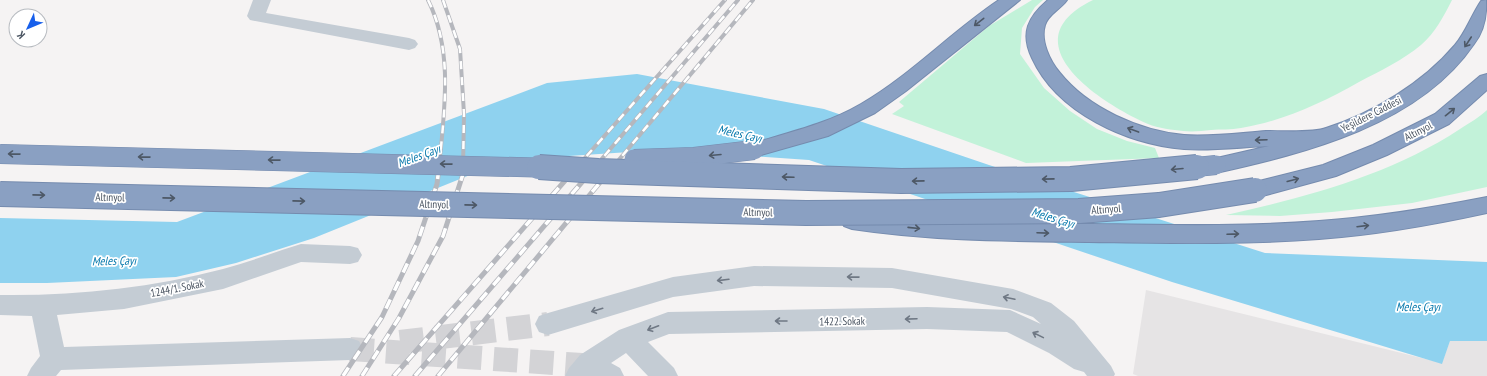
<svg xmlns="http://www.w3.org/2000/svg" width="1487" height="376" font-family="'PT Sans Narrow',sans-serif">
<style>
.education{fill:#e6e4e5}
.green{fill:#c2f2d9}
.water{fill:#8fd2ef}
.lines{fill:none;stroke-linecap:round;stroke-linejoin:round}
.minor-tunnel{stroke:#d3d3d6;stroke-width:24;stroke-dasharray:24 12;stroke-linecap:butt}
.highway-casing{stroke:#758bae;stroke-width:2}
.minor{fill:#c4ccd4;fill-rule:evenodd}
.highway{fill:#8aa0c2;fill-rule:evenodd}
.rail-far1-casing{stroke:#b5b7bd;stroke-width:4}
.rail-casing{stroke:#b5b7bd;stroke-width:5}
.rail-far1{stroke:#fff;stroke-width:2.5;stroke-dasharray:8;stroke-linecap:butt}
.rail{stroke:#fff;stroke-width:3.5;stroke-dasharray:10;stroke-linecap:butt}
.highway-bridge-far1-casing{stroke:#758bae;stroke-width:20;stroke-linecap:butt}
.highway-bridge-casing{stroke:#758bae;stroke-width:26;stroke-linecap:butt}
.highway-bridge-far1{stroke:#8aa0c2;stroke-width:19}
.highway-bridge{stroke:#8aa0c2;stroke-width:24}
.oneway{stroke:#4d5866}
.oneway2{stroke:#6f7884}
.labels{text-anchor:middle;stroke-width:3.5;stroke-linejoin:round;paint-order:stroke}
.street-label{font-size:11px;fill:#4a5461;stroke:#fff}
.water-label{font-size:12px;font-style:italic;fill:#097aad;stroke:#fff}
</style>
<rect width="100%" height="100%" fill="#f5f3f3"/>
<!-- education -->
<polygon class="education" points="1146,290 1442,363 1450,341 1487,341 1487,376 1138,376 1133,374"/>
<!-- green -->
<g class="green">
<polygon points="1032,0 1043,0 1035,7 1022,28 1020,54 1044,88 1070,111 1097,129 1127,141 1155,148 1159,158 1026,163 892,114 904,106 899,102 989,26"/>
<path d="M 1093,0 L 1452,0 C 1444,16 1435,33 1421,45 C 1403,60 1380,71 1359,82 C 1322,103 1283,121 1241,128 C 1231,130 1221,129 1211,130 C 1202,131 1192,132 1183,131 C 1173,130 1158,128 1148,124 C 1100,103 1007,42 1093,0 Z"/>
<path d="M 1487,110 L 1487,187 L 1412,203 L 1332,212 L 1280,216 L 1226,215 C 1307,197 1390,175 1460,129 C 1469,123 1480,117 1487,110 Z"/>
</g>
<!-- water -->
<polygon class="water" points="637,74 824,109 989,165 1265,253 1487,262 1487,341 1450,341 1442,364 1172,282 809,160 660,150 507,160 314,238 236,263 176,277 47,283 0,283 0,218 177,222 547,83"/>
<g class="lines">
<!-- minor-tunnel -->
<g class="minor-tunnel">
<polyline points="400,342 548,324"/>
<polyline points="350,349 582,365 601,372"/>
</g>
<defs>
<g id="highway">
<path d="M 999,0 L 1020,0 L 906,91 L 875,113 L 828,136 L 754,157 L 747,155 L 743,150 L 747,145 C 786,133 825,125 861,104 C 911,75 951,32 999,0 Z"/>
<path d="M 1048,0 L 1067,0 C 1061,9 1048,14 1045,25 C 1040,41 1050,61 1060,73 C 1088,108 1140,131 1184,135 C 1211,137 1239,133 1266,131 C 1282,131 1313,133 1326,128 C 1373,113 1423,83 1455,45 C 1466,32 1471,16 1481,1 L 1486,0 C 1487,16 1484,31 1474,44 C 1419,125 1306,153 1216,173 L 1208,170 L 1205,165 L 1208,160 L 1269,146 C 1241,147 1212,151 1184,149 C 1127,144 1057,113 1032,58 C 1020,33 1028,17 1048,0 Z"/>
<polygon points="1487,74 1487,90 1449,124 1387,155 1336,176 1255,198 1247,196 1244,190 1247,184 1323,165 1373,145 1435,114 1480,76"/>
<path d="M 1487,197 L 1487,213 C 1432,225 1376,235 1319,239 C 1242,245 1165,243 1089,242 C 1009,241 931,241 852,229 L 844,226 L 841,220 L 844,214 L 852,211 C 932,223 1011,223 1092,224 C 1168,225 1243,227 1319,221 C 1376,217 1431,208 1487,197 Z"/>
</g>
</defs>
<!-- highway casing -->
<use href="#highway" class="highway-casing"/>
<!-- minor -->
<g class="minor">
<polygon points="253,0 271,0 266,13 409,38 415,40 418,44 415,48 409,50 250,20 247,16"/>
<path d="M 301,244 L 350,246 L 358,248 L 362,255 L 358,262 L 350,264 L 301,262 L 223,289 L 124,309 L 57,315 L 64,347 L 350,338 L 359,341 L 363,349 L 359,357 L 350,360 L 61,370 L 56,376 L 27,376 L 31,368 L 40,356 L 32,316 L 0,315 L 0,295 C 75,296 150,288 223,269 C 249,262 275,252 301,244 Z"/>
<polygon points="754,266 892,268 1013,289 1051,303 1074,321 1111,366 1115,374 1114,376 1087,376 1084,372 1074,369 1049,353 1007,332 927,329 669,334 648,342 674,368 678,376 648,376 626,353 611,363 620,368 624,376 565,376 569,368 580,355 619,330 668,312 927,307 1010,310 1041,324 1033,317 1011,309 892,288 754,286 673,297 548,335 539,332 535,324 539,316 548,313 673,277"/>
</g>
<!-- highway -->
<use href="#highway" class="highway"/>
<defs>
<g id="rail-far1">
<path d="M 428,0 C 454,52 444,112 439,168"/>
<polyline points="443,0 460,49 464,114 463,168"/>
<polyline points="576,168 725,0"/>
<polyline points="594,168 738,0"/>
<polyline points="612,168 753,0"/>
</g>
<g id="rail">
<polyline points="343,376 382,317 418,241 437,184 439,167"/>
<polyline points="362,376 399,318 443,236 463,174 463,167"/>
<polyline points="394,376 577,167"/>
<polyline points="415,376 595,167"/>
<polyline points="438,376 613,167"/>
</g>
</defs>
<!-- rail-far1 casing -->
<use href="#rail-far1" class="rail-far1-casing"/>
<!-- rail casing -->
<use href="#rail" class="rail-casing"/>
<!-- rail-far1 -->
<use href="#rail-far1" class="rail-far1"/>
<!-- rail -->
<use href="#rail" class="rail"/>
<defs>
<g id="highway-bridge-far1">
<polyline points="0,154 553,168"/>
<polyline points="634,159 694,157 754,150"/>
<polyline points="1186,168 1216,165"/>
</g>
<g id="highway-bridge">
<polyline points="539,167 598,171 901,181 1071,179 1197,167"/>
<polyline points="0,194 806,213 1079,211 1159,205 1255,190"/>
</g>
</defs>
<!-- highway-bridge-far1 casing -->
<use href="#highway-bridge-far1" class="highway-bridge-far1-casing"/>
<!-- highway-bridge casing -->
<use href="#highway-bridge" class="highway-bridge-casing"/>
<!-- highway-bridge-far1 -->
<use href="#highway-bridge-far1" class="highway-bridge-far1"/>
<!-- highway-bridge -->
<use href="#highway-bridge" class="highway-bridge"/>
</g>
<!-- one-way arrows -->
<defs><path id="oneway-shaft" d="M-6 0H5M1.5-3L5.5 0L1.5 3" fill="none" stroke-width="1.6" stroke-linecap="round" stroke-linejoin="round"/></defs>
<g class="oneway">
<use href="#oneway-shaft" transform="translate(979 22) rotate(142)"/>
<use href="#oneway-shaft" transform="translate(1468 42) rotate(123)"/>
<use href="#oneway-shaft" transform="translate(1450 112) rotate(-39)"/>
<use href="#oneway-shaft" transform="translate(1133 130) rotate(-160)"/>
<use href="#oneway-shaft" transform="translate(1261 140) rotate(178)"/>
<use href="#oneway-shaft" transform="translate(14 154) rotate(-179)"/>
<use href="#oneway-shaft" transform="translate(715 155) rotate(175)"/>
<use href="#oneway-shaft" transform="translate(144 157) rotate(-179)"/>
<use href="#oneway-shaft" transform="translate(274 160) rotate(-179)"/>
<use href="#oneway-shaft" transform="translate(446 164) rotate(-179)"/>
<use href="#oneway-shaft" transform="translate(1177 169) rotate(175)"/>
<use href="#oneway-shaft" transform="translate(788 177) rotate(-178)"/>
<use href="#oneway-shaft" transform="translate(1048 179) rotate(179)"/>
<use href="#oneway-shaft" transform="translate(1293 180) rotate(-15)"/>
<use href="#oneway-shaft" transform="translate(918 181) rotate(179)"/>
<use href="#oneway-shaft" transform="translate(39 195) rotate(1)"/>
<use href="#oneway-shaft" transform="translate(169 198) rotate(1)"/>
<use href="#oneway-shaft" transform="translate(299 201) rotate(1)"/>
<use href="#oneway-shaft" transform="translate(471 205) rotate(1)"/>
<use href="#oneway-shaft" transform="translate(1363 226) rotate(-7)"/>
<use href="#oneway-shaft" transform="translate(914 228) rotate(6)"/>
<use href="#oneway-shaft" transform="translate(1043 233) rotate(2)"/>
<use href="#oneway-shaft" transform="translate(1233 234) rotate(-2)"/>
</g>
<g class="oneway2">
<use href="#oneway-shaft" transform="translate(853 277) rotate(-179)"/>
<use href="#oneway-shaft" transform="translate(723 280) rotate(173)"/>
<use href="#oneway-shaft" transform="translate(1009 298) rotate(-168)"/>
<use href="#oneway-shaft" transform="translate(597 310) rotate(163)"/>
<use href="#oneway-shaft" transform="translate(911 319) rotate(178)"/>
<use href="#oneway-shaft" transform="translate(781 321) rotate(-180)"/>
<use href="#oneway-shaft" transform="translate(653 328) rotate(159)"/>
<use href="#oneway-shaft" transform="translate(1038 335) rotate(-154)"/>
</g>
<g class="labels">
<!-- street labels -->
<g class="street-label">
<text transform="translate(1371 114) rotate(-27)" y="4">Yeşildere Caddesi</text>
<text transform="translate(1418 131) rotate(-27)" y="4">Altınyol</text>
<text transform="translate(110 197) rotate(1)" y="4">Altınyol</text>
<text transform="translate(434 204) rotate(1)" y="4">Altınyol</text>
<text transform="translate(1106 209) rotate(-4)" y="4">Altınyol</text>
<text transform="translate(758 212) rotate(1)" y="4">Altınyol</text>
<text transform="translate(177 288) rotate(-11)" y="4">1244/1. Sokak</text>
<text transform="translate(842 321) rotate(-1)" y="4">1422. Sokak</text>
</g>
<!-- water labels -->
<g class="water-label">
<text transform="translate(740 134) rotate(13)" y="4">Meles Çayı</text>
<text transform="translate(419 156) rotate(-20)" y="4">Meles Çayı</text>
<text transform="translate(1053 218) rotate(17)" y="4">Meles Çayı</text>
<text transform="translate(114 261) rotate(-1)" y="4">Meles Çayı</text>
<text x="1418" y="311">Meles Çayı</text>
</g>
</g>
<!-- north arrow -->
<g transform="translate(28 28) rotate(226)"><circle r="19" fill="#ffffff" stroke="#b7bbc0"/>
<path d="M0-3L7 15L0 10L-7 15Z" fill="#175feb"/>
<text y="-6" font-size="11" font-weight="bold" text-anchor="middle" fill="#4a5461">K</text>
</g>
</svg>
